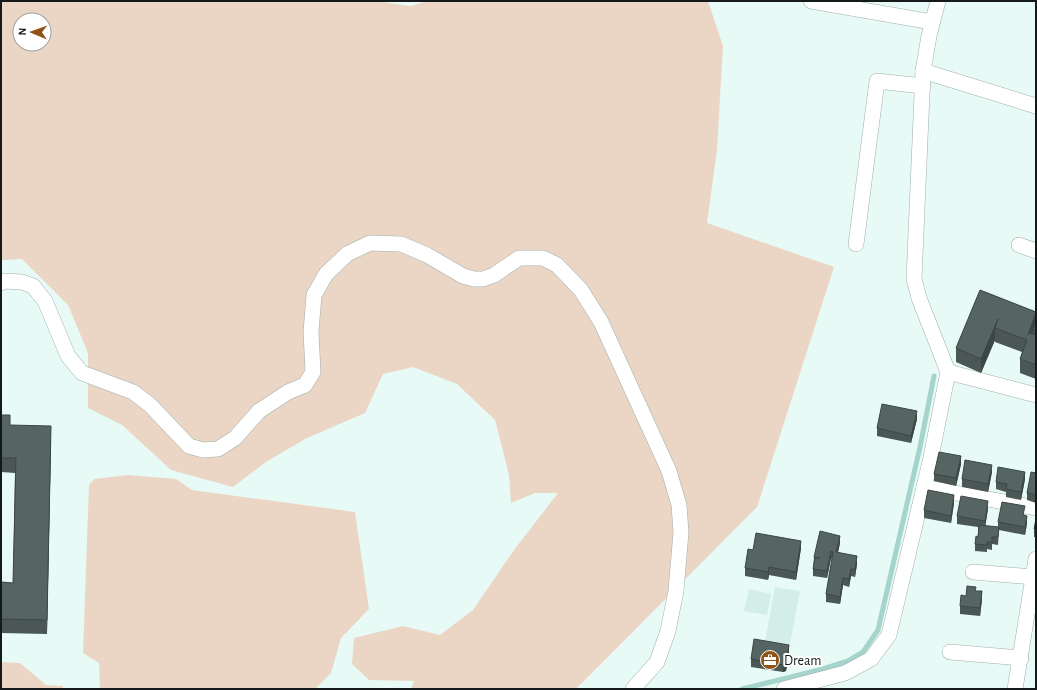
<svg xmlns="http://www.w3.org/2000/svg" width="1037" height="690" font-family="'Alegreya Sans',sans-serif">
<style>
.built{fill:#d3eee9}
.green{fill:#ebd6c6;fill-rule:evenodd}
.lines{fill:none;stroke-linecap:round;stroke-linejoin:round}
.stream{stroke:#a4d4cb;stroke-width:5}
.minor-casing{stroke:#9fafac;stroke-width:16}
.minor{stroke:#fff;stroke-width:15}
.wall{fill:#4a5754}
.shaded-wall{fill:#3c4745}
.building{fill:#566562;stroke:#3c4745}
.labels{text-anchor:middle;stroke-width:4;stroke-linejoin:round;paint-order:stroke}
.poi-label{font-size:14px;fill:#141a19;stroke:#fff;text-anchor:start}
</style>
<rect width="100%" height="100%" fill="#e8faf6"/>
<!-- built -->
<g class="built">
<polygon points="775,587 800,591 789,650 764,646"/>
<polygon points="749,589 771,594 767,615 744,611"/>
</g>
<!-- green -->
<g class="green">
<path d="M 1,1 L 375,1 L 411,6 L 428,1 L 708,1 L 723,46 L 717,150 L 707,223 L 834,267 L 757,507 L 576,689 L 411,689 L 414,681 L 369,680 L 352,664 L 354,638 L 403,626 L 440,635 L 473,610 L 514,550 L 558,493 L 535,493 L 511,503 L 509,475 L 495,420 L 457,384 L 413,367 L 383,374 L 365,413 L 305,439 L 266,462 L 233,487 L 171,470 L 122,425 L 88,408 L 88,353 L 68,305 L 22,259 L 1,260 ZM 20,20 L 44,20 L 44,44 L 20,44 Z"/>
<polygon points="128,475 176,479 192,490 355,512 369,609 341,638 331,673 315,689 100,689 99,663 83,653 89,485 94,479"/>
<polygon points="1,662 20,663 46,685 63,686 63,689 1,689"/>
</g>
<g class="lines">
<!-- stream -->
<polyline class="stream" points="742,689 823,669 848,661 863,652 878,630 920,447 934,376"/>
<defs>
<g id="minor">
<polyline points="811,1 932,22"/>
<polyline points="923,71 1036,106"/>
<polyline points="856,244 877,81 923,86"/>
<polyline points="1019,245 1036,251"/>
<polyline points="1,283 3,281 22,282 33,286 45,301 68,356 82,373 133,392 150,405 189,446 203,450 218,449 235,438 259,411 288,392 305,385 313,372 311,332 314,295 326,274 347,254 370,243 401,244 427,255 463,276 474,279 483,279 494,275 519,258 543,258 557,265 581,290 601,322 669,471 679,505 681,532 676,591 668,631 657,662 633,689"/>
<polyline points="948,372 1036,395"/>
<polyline points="924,487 1036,508"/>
<polyline points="973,572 1033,577"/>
<polyline points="950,652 1021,658"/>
<polyline points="784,689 845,673 871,659 889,635 930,462 948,372 919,298 914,279 923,71 929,36 938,1"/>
<polyline points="1015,689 1036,559"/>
</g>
</defs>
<!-- minor casing -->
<use href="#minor" class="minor-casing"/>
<!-- minor -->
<use href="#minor" class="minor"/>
</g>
<!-- wall -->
<g class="wall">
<polygon points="980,290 1036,312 1036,379 1020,373 1020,359 1022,352 995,342 995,340 981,373 956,362 956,348"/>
<polygon points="1,415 10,425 51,440 47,634 1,633 1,582 13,583 15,473 1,472"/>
<polygon points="917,419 911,443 877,436 877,428"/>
<polygon points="961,464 956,486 934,481 934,474"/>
<polygon points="992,472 988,492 962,487 962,479"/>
<polygon points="1036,473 1036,503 1027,500 1027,493"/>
<polygon points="1025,479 1021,500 1006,497 1006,492 996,489 996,482"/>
<polygon points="954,503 951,523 924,518 924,510"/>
<polygon points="988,509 985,526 998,527 998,522 1025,514 1024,515 1027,523 1025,535 999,530 998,545 992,544 992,550 987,549 987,552 975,551 975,544 978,537 978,527 957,524 957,516"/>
<polygon points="1036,519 1036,537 1034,537 1034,529"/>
<polygon points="840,543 838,553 857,564 855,577 851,576 849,587 843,585 840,604 826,602 826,594 832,559 831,558 827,578 813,576 813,569 814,557"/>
<polygon points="801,548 796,580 769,575 768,580 745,576 745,568 753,550"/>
<polygon points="976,591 982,599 980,616 960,614 960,606 966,596"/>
<polygon points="789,653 786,671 783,672 751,667 751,659"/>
</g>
<!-- shaded-wall -->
<g class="shaded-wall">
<polygon points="1036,313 1036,327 1033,330 1033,336 1028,335"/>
<polygon points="998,319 995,328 995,340 981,373 981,359"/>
<polygon points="917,411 917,419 911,443 911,436"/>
<polygon points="51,426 51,440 47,634 47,620"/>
<polygon points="961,456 961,464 956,486 956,478"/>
<polygon points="992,465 992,472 988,492 988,484"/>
<polygon points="1025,472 1025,479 1021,500 1021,492"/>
<polygon points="954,495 954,503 951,523 951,516"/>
<polygon points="988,501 988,509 985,528 985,521"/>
<polygon points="1027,516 1027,523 1025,535 1025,527"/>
<polygon points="840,536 840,543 836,560 836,552"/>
<polygon points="801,541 801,548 796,580 796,572"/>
<polygon points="831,551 831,558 827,578 827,571"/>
<polygon points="857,556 857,564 855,577 855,569"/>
<polygon points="769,567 769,575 768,580 768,572"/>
<polygon points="851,569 851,576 849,587 849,579"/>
<polygon points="843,578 843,585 840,604 840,597"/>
<polygon points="982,591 982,599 980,616 980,608"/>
<polygon points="789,645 789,653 786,671 783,672 783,665"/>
</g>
<!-- building -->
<g class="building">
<polygon points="980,290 1036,312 1028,335 1030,333 1036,335 1036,365 1020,359 1027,340 995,328 998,319 981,359 956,348"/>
<polygon points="1036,322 1036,331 1033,330"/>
<polygon points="882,404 917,411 911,436 877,428"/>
<polygon points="1,415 10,415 10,425 51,426 47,620 1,619 1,582 13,583 16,458 1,458"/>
<polygon points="939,452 961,456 956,478 934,474"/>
<polygon points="965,460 992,465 988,484 962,479"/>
<polygon points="998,467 1025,472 1021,492 1006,489 1007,484 996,482"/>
<polygon points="1031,472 1036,473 1036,495 1027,493"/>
<polygon points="928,490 954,495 951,516 924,510"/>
<polygon points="961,496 988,501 985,521 957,516"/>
<polygon points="1002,502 1025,506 1023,515 1027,516 1025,527 998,522"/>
<polygon points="1036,519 1036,529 1034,529"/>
<polygon points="979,525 999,527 998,537 992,537 992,542 987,542 987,545 975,544 976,536 978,537"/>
<polygon points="820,531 840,536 836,552 857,556 855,569 851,569 849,579 843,578 840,597 826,594 833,552 831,551 827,571 813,569 815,558 820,558 814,557"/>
<polygon points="756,533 801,541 796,572 769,567 768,572 745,568 748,549 753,550"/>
<polygon points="967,586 976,587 975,591 982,591 980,608 960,606 961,595 966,596"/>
<polygon points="754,639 789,645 786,664 783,665 751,659"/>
</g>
<!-- icons -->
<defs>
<symbol id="office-disc" viewBox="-11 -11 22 22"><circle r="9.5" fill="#905216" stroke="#fff"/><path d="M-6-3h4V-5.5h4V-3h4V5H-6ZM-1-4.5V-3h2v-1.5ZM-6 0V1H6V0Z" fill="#fff"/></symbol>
</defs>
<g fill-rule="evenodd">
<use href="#office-disc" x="759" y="649" width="22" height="22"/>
</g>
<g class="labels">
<!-- poi labels -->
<g class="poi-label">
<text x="784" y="665">Dream</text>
</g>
</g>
<!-- border -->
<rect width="1037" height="690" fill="none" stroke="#141a19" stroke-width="4"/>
<!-- north arrow -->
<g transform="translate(32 32) rotate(272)"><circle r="19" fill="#ffffff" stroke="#a1a3a3"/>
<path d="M0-3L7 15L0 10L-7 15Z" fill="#905216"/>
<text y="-6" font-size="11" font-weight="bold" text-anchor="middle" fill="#141a19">N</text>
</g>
</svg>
